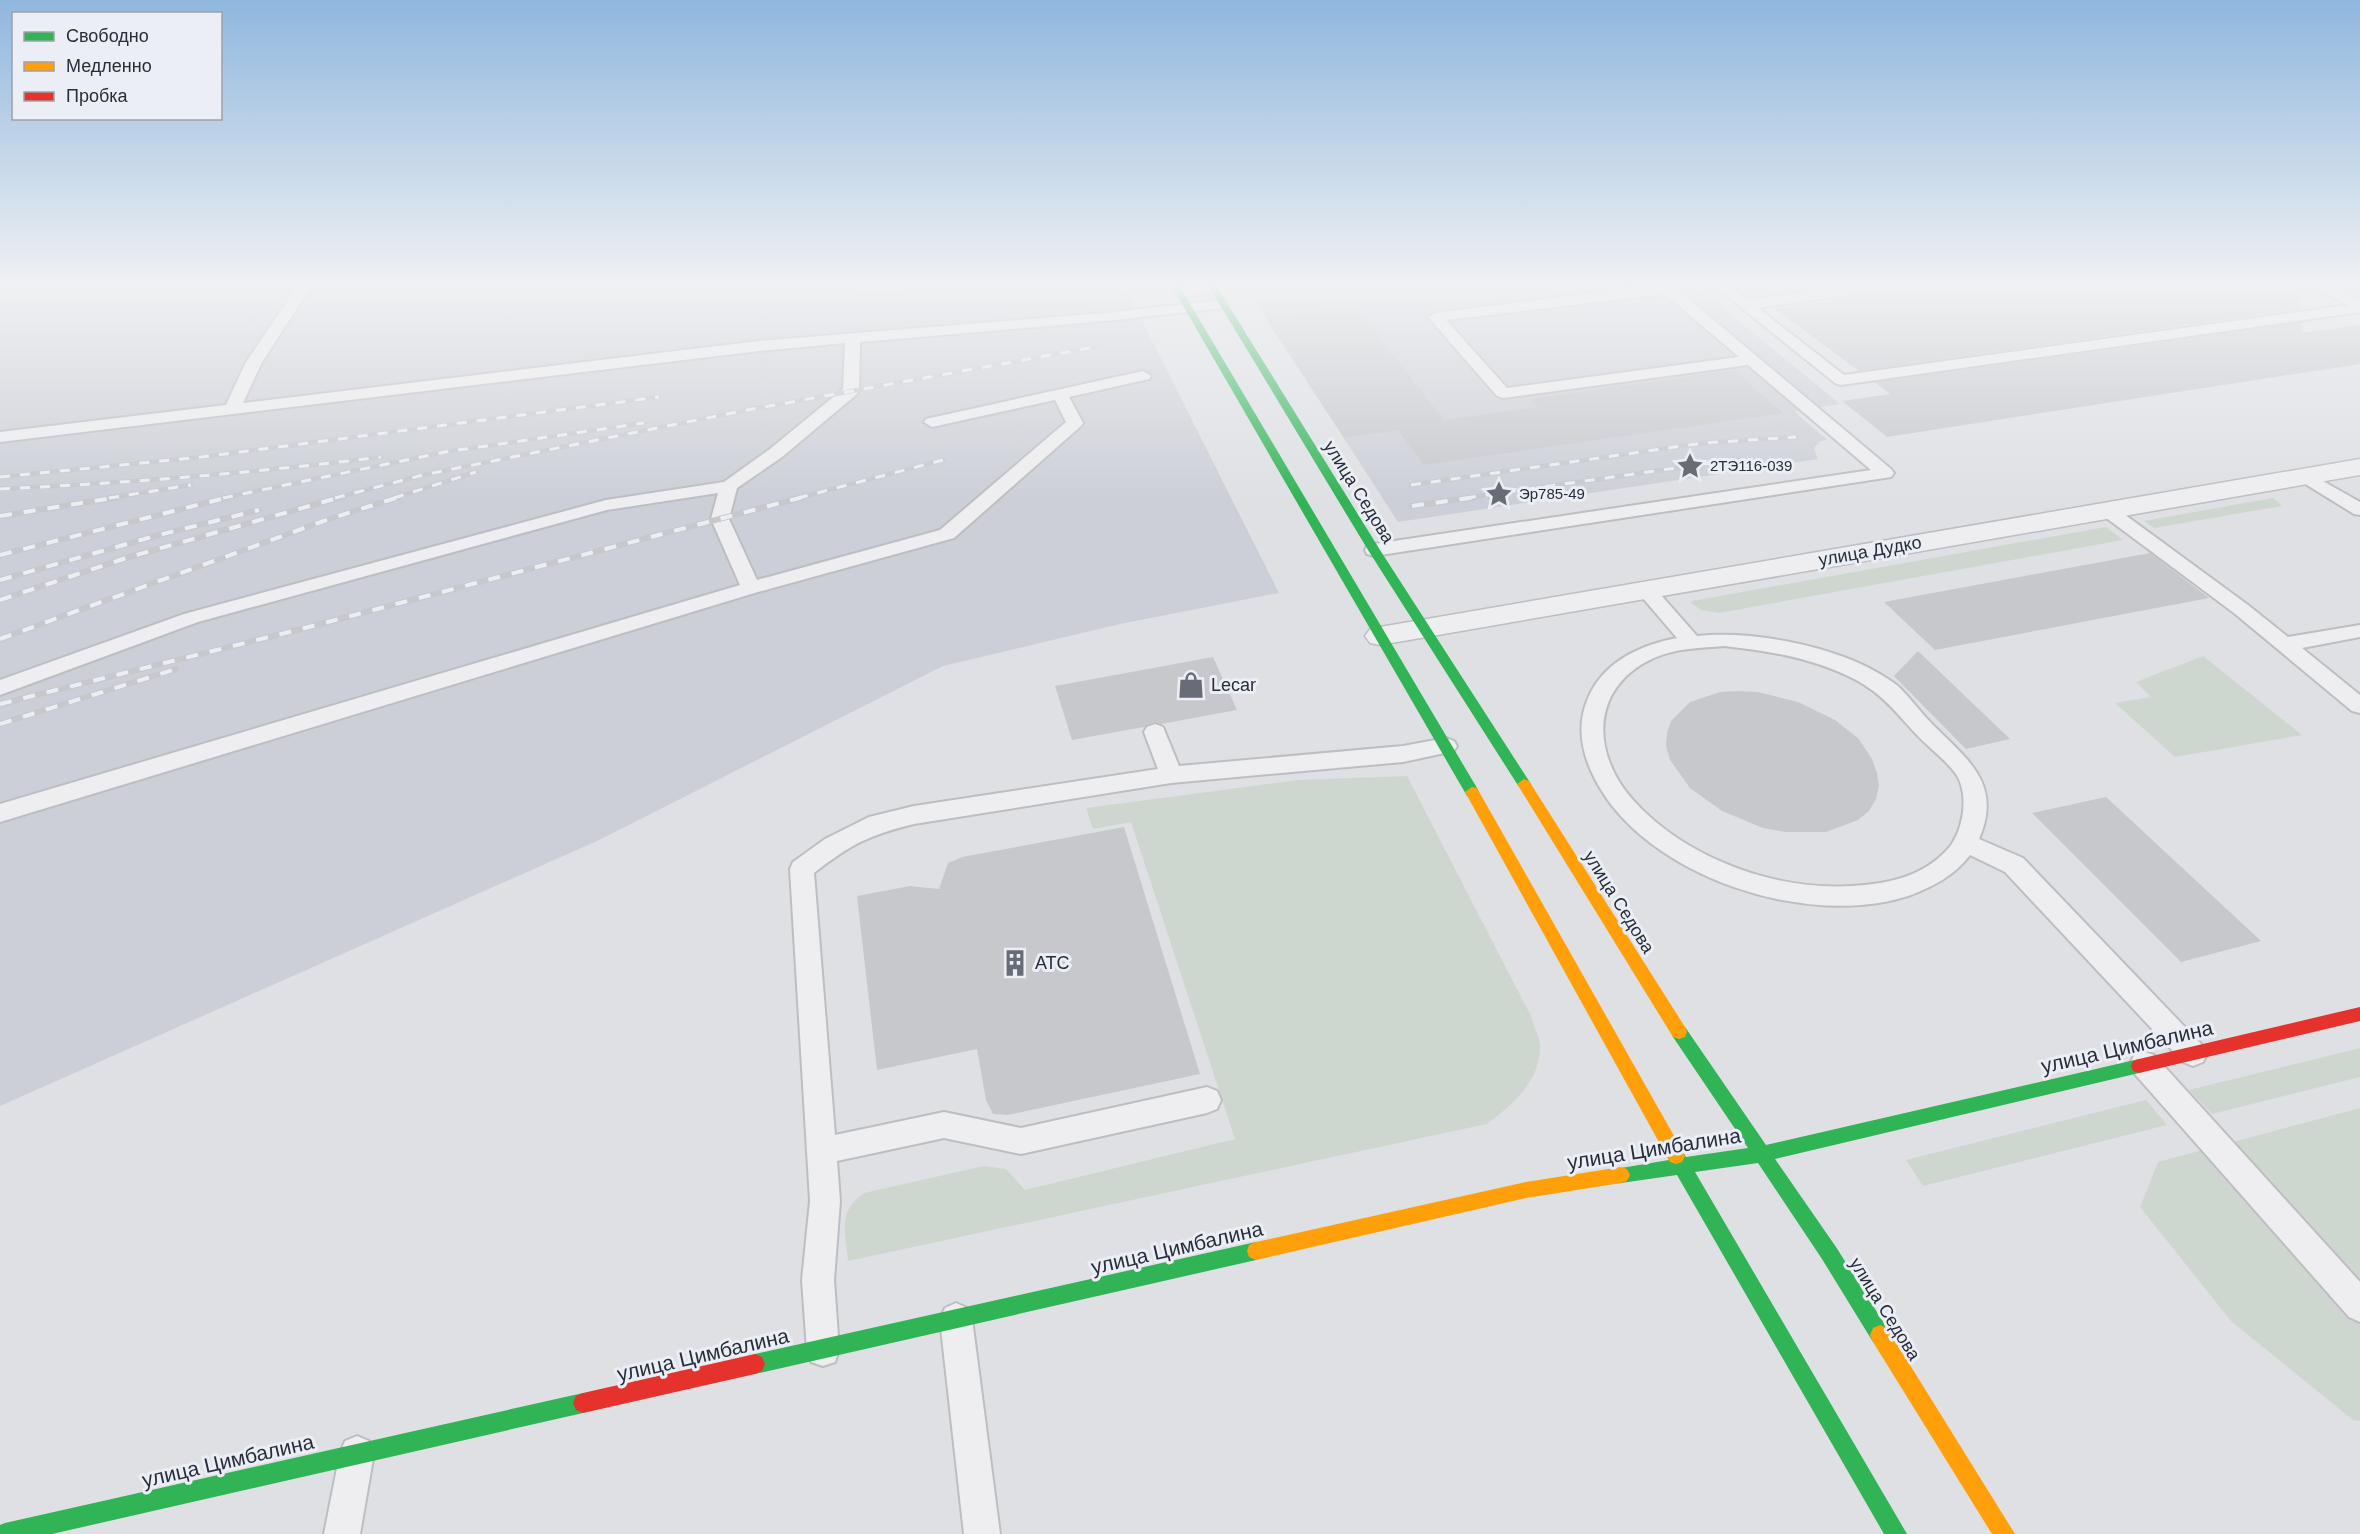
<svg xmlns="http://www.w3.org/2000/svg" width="2360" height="1534" font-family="Helvetica,sans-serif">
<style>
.built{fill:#cccfd7}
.green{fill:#ced7cf}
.building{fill:#c7c8cc}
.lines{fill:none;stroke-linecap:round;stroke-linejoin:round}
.lane-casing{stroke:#bcbec2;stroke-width:4}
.street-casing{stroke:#bcbec2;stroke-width:3}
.lane{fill:#eeeef0;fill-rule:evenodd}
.street{fill:#eeeef0;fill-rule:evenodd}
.fast{fill:#30b455;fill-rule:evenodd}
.slow{fill:#ff9f0a;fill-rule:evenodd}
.jam{fill:#e5322d;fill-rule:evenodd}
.rail-far1-casing{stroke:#c7c8cb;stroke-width:4.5}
.rail-casing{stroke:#c7c8cb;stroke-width:6}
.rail-far1{stroke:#ebeef4;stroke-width:3;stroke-dasharray:10;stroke-linecap:butt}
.rail{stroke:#ebeef4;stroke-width:4;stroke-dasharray:12;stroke-linecap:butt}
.labels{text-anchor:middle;stroke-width:6;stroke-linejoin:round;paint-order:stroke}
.far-poi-label{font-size:15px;fill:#272d3b;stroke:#ebeef4;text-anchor:start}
.street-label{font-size:18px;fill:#272d3b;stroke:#ebeef4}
.poi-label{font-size:18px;fill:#272d3b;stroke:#ebeef4;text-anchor:start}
.near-street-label{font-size:21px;fill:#272d3b;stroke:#ebeef4}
</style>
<rect width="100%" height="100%" fill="#dee0e4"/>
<!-- built -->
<g class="built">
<polygon points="0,285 855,285 860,295 937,285 1124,285 1279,593 1120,624 943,666 597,841 0,1106"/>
<polygon points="1245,285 1695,285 1840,404 1794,411 1827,440 1820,441 1814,448 1818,459 1398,522"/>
</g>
<!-- green -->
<g class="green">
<polygon points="2273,498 2282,506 2154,528 2144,521"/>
<polygon points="2106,527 2123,540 1719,613 1701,610 1691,603 1692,601"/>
<polygon points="2203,656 2302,735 2175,757 2115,703 2151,697 2136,682"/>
<path d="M 1407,776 L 1532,1018 C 1534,1027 1539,1036 1540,1045 C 1541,1080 1513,1105 1487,1124 L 848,1261 C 846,1231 836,1213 864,1193 L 984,1166 L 1006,1169 L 1025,1190 L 1235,1139 L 1131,822 L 1093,829 L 1086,808 L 1298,780 Z"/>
<polygon points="2360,1048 2360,1077 2212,1114 2189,1090"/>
<polygon points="2146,1100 2167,1125 1923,1186 1906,1160"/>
<polygon points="2360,1108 2360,1421 2353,1420 2231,1321 2140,1207 2158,1162"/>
</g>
<!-- building -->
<g class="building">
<polygon points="1935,285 2299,285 2301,309 1859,371 1775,309"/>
<polygon points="1356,308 1444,420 1538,407 1530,399 1734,370 1783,413 1424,465 1398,430 1344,438 1266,319"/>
<polygon points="2302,322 2303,333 2360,325 2360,364 1887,437 1842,401 1890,394 1875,382"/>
<polygon points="2150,553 2209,598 1935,650 1884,602"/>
<polygon points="1918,651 2010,739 1966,749 1894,676"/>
<polygon points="1213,657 1237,710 1161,724 1154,722 1144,727 1072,740 1055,686"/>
<polygon points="1739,691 1758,692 1798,702 1835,720 1858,738 1872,759 1877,773 1879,786 1876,799 1869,811 1858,820 1826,832 1785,832 1763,828 1722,811 1690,788 1670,760 1666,746 1667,733 1671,721 1690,702 1720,692"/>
<polygon points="2106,797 2261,941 2181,962 2032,813"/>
<polygon points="1124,827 1200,1074 1008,1115 993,1114 986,1100 977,1049 877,1070 857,896 910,886 939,889 948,863 962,857"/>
</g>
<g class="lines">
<defs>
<g id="lane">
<polygon points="298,285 312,285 261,364 243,403 759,341 1105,313 1223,300 1230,304 1223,308 1105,321 860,342 859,391 857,394 782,457 737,488 729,519 757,580 940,530 1066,422 1055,400 932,427 924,422 926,419 1143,371 1151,376 1149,379 1069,397 1083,423 1081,426 954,538 758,592 0,822 0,804 740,585 711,519 718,493 607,510 198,622 0,695 0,680 184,614 606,500 724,482 770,449 843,389 845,343 759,351 0,442 0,432 226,405 245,364"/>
<polygon points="1206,285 1250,285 1243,289 1179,297 1172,293 1179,289"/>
<path d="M 1656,285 L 1672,285 L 1891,469 L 1894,473 L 1891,477 L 1374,556 L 1367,554 L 1365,550 L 1367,546 L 1374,544 L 1871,470 L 1748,365 L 1503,398 L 1497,396 L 1428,317 L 1435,313 ZM 1665,294 L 1739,357 L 1507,388 L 1446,320 Z"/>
<polygon points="1713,285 1729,285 1748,300 1854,285 1893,285 1886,289 1758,308 1844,375 2349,305 2308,285 2327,285 2360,300 2360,312 1841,385 1835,383"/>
<polygon points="2305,471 2360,502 2360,515 2354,514 2299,480 2296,476 2299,472"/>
<polygon points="2107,505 2113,506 2248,605 2288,637 2360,625 2360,637 2302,648 2360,695 2360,713 2352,711 2234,613 2101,514 2098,510 2101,506"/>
<path d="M 1646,584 L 1653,586 L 1697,636 C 1757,630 1851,648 1899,687 C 1911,699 1921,713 1933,725 C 1967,759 2003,784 1979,839 L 2023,858 L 2203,1046 L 2207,1054 L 2203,1062 L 2193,1066 L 2183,1062 L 2005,872 L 1970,855 C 1955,875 1934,886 1911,895 C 1809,930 1645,877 1595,779 C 1581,752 1576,724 1589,696 C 1605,661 1641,645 1677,638 L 1636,590 L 1639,586 ZM 1724,646 C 1768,651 1808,657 1848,676 C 1880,691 1893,709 1916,734 C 1928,747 1945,759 1956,774 C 1970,795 1963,833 1947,850 C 1922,877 1887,884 1852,886 C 1775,891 1685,858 1633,800 C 1590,752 1591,686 1654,658 C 1676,648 1701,648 1724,646 Z"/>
<path d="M 1155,724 L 1163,727 L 1179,766 L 1403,746 L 1446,738 L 1454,741 L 1457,746 L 1454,751 L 1403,762 L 1171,783 L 914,824 C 869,835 851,844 814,873 L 835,1135 L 944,1112 L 1021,1128 L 1207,1087 L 1217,1091 L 1221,1100 L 1217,1109 L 1207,1113 L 1021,1154 L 944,1138 L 837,1161 L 840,1201 L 834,1280 L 839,1350 L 835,1362 L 823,1366 L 811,1362 L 807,1350 L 802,1280 L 810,1201 L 790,869 L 793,862 L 825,839 L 869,817 L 914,806 L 1158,769 L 1144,732 L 1147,727 Z"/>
<polygon points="2144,1052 2154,1055 2360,1282 2360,1322 2349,1317 2134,1073 2130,1064 2134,1055"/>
<polygon points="956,1303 967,1308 972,1319 1000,1534 964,1534 940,1319 945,1308"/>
<polygon points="357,1436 369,1441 374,1453 360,1534 324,1534 340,1453 345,1441"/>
</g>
<polygon id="street" points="2360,459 2360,475 1380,645 1370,643 1365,636 1370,629 1380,627"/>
</defs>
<!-- lane casing -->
<use href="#lane" class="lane-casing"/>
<!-- street casing -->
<use href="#street" class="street-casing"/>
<!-- lane -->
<use href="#lane" class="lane"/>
<!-- street -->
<use href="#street" class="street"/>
<!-- fast -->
<g class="fast">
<polygon points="1171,285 1179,285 1477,788 1479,792 1477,796 1467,796"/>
<polygon points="1208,285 1216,285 1380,550 1529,781 1531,784 1529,787 1519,787 1368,550"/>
<polygon points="1679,1025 1685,1027 1766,1145 2139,1059 2145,1061 2147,1066 2145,1071 2139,1073 1775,1159 1836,1247 1887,1328 1890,1335 1887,1342 1880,1345 1873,1342 1822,1259 1758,1163 1695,1172 1907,1534 1884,1534 1677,1175 1621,1183 1615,1181 1612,1175 1615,1169 1669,1160 1667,1156 1670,1150 1676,1148 1682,1150 1686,1157 1748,1148 1673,1037 1671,1032 1673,1027"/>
<polygon points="1256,1242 1263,1245 1265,1251 1263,1257 1256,1260 755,1374 748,1371 745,1364 748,1357 755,1354"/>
<polygon points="583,1393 590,1396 593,1403 590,1410 583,1413 52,1534 0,1534 0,1525 5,1523"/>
</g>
<!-- slow -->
<g class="slow">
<polygon points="1524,779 1529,781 1685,1027 1687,1032 1685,1037 1679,1039 1673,1037 1519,787 1517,784"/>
<polygon points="1472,787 1477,788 1682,1150 1685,1156 1682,1162 1676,1164 1670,1162 1465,792"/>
<polygon points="1621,1167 1627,1169 1630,1175 1627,1181 1621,1183 1526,1198 1256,1260 1249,1257 1247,1251 1249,1245 1256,1242 1526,1182"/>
<polygon points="1880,1325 1887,1328 2015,1534 1992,1534 1873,1342 1870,1335 1873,1328"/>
</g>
<!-- jam -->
<g class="jam">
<polygon points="2360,1007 2360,1021 2139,1073 2133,1071 2131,1066 2133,1061 2139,1059"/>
<polygon points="755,1354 762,1357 765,1364 762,1371 755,1374 583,1413 576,1410 573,1403 576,1396 583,1393"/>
</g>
<defs>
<g id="rail-far1">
<polyline points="0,477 202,457 659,397"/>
<polyline points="1411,485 1703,443 1796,437"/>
<path d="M 0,489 C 127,483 254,473 381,457"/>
<polyline points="109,498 191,485"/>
<polyline points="223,498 445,452 644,423"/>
<polyline points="335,498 423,475 742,411 1095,347"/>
<polyline points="394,498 476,472"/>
<polyline points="798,498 943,460"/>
<polyline points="1466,498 1739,459"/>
</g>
<g id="rail">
<polyline points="1412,506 1476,497"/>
<polyline points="0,516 119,497"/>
<polyline points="0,555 229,497"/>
<polyline points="0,580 155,536 259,510"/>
<polyline points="0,600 126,558 341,497"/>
<polyline points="0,639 329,519 399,497"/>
<polyline points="0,704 305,628 803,497"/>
<polyline points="0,724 176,669"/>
</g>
</defs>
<!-- rail-far1 casing -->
<use href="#rail-far1" class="rail-far1-casing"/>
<!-- rail casing -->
<use href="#rail" class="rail-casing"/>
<!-- rail-far1 -->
<use href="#rail-far1" class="rail-far1"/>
<!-- rail -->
<use href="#rail" class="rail"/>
</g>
<!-- sky -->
<linearGradient id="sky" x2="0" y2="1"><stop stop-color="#90b7de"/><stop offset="0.57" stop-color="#f0f1f3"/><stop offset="1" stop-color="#f0f1f3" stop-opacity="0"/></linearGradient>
<rect width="2360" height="500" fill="url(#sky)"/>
<!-- icons -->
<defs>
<symbol id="sight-bare" viewBox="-9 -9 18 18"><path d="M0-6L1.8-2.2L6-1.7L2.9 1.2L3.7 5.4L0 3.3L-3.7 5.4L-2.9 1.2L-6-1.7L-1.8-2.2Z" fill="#676c76" stroke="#ebeef4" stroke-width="2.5" paint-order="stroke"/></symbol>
<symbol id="shop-bare" viewBox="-9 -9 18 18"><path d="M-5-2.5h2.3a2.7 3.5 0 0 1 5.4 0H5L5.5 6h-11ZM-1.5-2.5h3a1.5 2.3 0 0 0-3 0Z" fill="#676c76" stroke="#ebeef4" stroke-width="2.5" paint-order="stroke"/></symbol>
<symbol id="building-bare" viewBox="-9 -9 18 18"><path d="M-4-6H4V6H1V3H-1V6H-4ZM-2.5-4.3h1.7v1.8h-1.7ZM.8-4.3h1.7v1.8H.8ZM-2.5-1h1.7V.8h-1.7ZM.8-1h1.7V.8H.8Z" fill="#676c76" stroke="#ebeef4" stroke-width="2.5" paint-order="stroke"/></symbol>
</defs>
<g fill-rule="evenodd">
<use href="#sight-bare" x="1671" y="447" width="38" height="38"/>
<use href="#sight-bare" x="1480" y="475" width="38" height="38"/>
<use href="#shop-bare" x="1172" y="666" width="38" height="38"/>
<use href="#building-bare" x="996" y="944" width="38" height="38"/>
</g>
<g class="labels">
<!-- far-poi labels -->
<g class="far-poi-label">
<text x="1710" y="471">2ТЭ116-039</text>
<text x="1519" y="499">Эр785-49</text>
</g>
<!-- street labels -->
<g class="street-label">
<text transform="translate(1359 492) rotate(58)" y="6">улица Седова</text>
<text transform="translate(1870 551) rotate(-10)" y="6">улица Дудко</text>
<text transform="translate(1619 902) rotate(58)" y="6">улица Седова</text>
<text transform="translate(1885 1309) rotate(58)" y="6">улица Седова</text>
</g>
<!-- poi labels -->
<g class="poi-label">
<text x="1211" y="691">Lecar</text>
<text x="1035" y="969">АТС</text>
</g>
<!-- near-street labels -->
<g class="near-street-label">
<text transform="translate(2127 1047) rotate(-13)" y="7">улица Цимбалина</text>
<text transform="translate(1654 1149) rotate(-9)" y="7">улица Цимбалина</text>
<text transform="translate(1177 1248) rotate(-13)" y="7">улица Цимбалина</text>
<text transform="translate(703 1355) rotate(-13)" y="7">улица Цимбалина</text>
<text transform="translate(228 1461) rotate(-13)" y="7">улица Цимбалина</text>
</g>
</g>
<!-- legend -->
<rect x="12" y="12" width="210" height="108" fill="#ebeef4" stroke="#9da1aa" stroke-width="1.5"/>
<rect x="24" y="32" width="30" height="9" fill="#30b455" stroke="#9da1aa" stroke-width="1.5"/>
<text x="66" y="42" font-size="18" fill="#272d3b">Свободно</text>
<rect x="24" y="62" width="30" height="9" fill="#ff9f0a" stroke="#9da1aa" stroke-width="1.5"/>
<text x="66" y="72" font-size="18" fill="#272d3b">Медленно</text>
<rect x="24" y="92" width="30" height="9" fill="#e5322d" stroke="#9da1aa" stroke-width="1.5"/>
<text x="66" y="102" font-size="18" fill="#272d3b">Пробка</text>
</svg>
